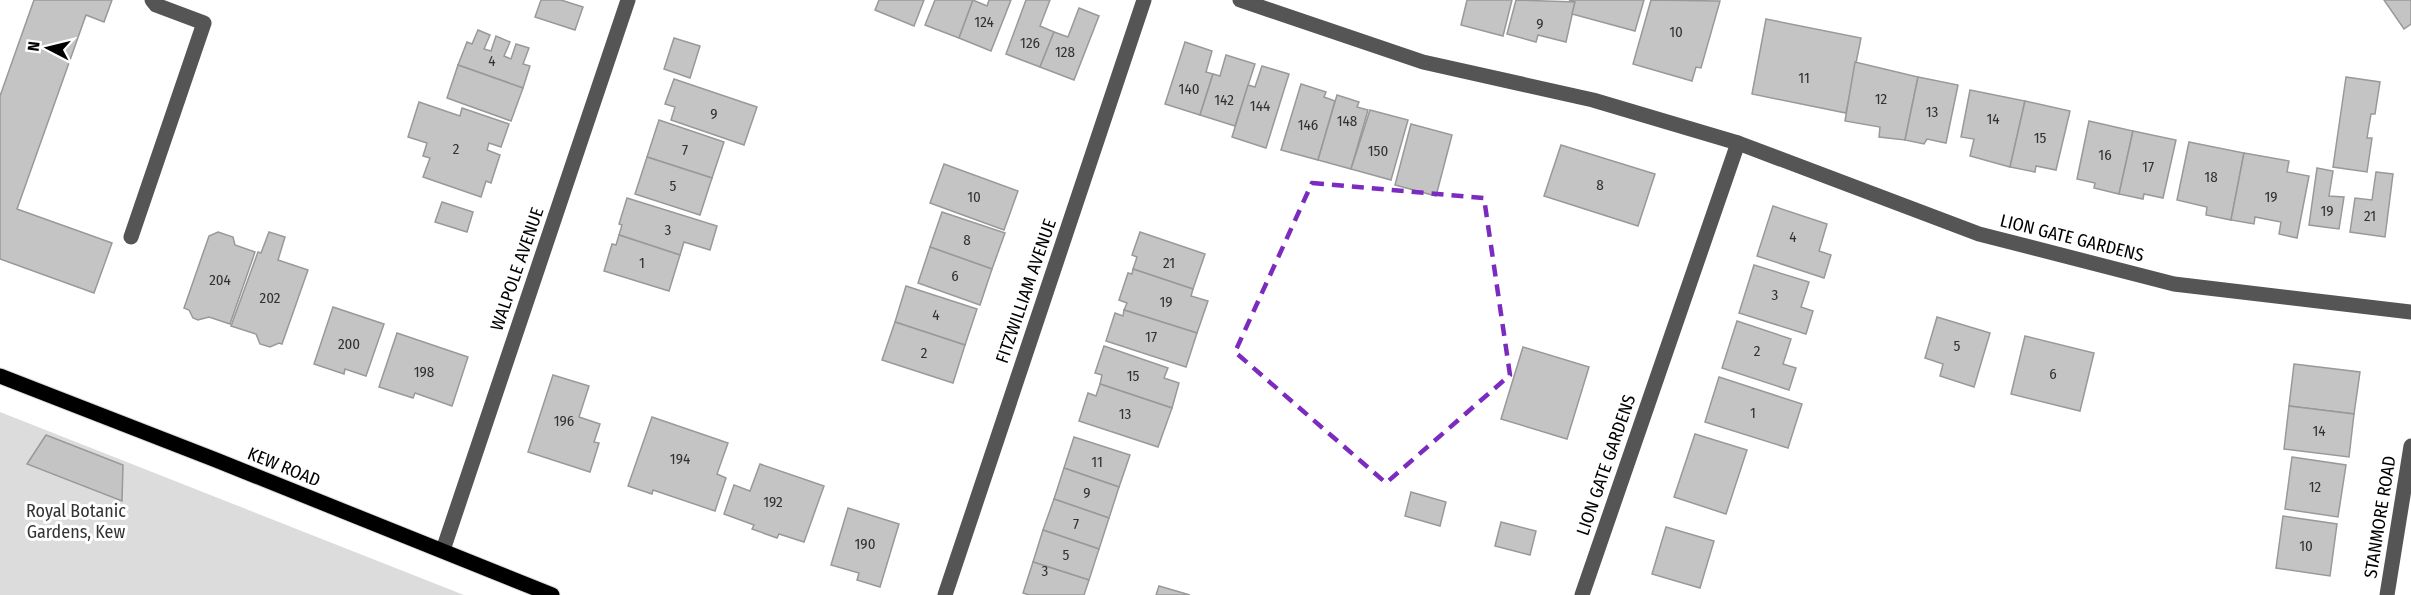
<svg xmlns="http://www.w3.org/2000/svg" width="2411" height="595" font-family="'Fira Sans Condensed',sans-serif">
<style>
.green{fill:#dcdcdc}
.building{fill:#c4c4c4;stroke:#999;stroke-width:1.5}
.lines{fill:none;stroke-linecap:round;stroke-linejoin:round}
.major-casing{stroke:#dbdbdb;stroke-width:17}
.minor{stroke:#555;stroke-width:15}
.major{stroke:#000;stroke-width:15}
.marked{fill:none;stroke:#7b2cbf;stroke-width:4.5;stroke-dasharray:12 8;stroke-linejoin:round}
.labels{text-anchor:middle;stroke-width:6;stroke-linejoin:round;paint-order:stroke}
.number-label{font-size:15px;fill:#313131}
.street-label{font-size:18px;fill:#000;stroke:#fff}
.park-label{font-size:18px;fill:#333;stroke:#fff}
</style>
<rect width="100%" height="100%" fill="#fff"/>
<!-- green -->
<polygon class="green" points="0,412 464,595 0,595"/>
<!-- building -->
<g class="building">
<polygon points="34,0 112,0 104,22 86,15 17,209 112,243 94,293 0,259 0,96"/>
<polygon points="541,0 561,0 583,7 575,30 535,17"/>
<polygon points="879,0 924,0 914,26 875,10"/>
<polygon points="935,0 973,0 959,38 925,25"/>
<polygon points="973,0 987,6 989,0 1011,0 991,51 959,38"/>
<polygon points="1026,0 1050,0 1040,26 1054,32 1040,67 1006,54"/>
<polygon points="1467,0 1512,0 1503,36 1461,25"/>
<polygon points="1516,0 1575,2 1566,42 1538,35 1536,42 1507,34"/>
<polygon points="1569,0 1644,0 1635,31 1572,14 1575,2"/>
<polygon points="1651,0 1720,1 1701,68 1696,67 1692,81 1633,64"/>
<polygon points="2384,0 2411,0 2411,24 2404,29"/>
<polygon points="1079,8 1099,16 1074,80 1040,67 1054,32 1068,37"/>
<polygon points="1766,19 1861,38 1846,113 1752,94"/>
<polygon points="478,30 490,35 484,49 491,51 496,36 510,42 504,56 511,59 516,44 529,48 523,64 530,66 523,88 458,65 467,42 472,44"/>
<polygon points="674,38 700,46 690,78 664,69"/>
<polygon points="1185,42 1212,51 1206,72 1213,74 1200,115 1165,104"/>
<polygon points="1226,55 1255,64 1235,126 1200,115 1213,74 1220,76"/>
<polygon points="1855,62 1918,77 1905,140 1879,137 1880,127 1845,121"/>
<polygon points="458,65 523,88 511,121 447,98"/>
<polygon points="1262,66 1289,74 1266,148 1232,137 1248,85 1255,87"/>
<polygon points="1918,77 1958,85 1946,143 1927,139 1924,144 1905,140"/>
<polygon points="2346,77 2380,82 2375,114 2371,114 2367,138 2372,138 2367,172 2333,167"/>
<polygon points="674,79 757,107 744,145 671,120 675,107 665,104"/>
<polygon points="1301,84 1326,92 1324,97 1335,101 1318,160 1281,150"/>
<polygon points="1970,90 2025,101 2010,167 1970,156 1974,139 1961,137"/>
<polygon points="1337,95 1359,102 1357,107 1368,110 1351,169 1318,160"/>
<polygon points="2025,101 2070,111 2056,170 2036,166 2035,172 2010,167"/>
<polygon points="419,102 460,116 462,108 509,124 501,147 489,143 487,150 500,155 491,183 486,181 481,197 423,177 430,158 423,156 427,143 408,137"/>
<polygon points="1370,110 1408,120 1391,180 1351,169"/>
<polygon points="659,120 724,142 712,178 647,157"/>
<polygon points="2089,121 2133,131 2119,194 2094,188 2095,183 2077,179"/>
<polygon points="1411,124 1452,135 1436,196 1395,185"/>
<polygon points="2133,131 2176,140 2163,198 2144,194 2143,199 2119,194"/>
<polygon points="2189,142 2244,153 2231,220 2206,215 2207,207 2177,200"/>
<polygon points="1561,145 1655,174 1638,226 1544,196"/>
<polygon points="2244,153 2289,161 2287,172 2309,176 2297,238 2279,234 2281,222 2255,217 2254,224 2231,220"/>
<polygon points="647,157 712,178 700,215 635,194"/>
<polygon points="944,164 1018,191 1004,230 930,203"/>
<polygon points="2317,168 2333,171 2329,196 2344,197 2339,229 2309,225"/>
<polygon points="2376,172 2393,174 2385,237 2350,232 2355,198 2372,200"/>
<polygon points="627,198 717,226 710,250 684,242 680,255 619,235 622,225 619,224"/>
<polygon points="442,202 473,212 467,232 435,222"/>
<polygon points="1773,206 1827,224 1819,251 1831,255 1824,278 1757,256"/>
<polygon points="942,212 1005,233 992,269 930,247"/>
<polygon points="218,232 233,237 235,245 255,252 230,324 209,317 198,320 193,318 189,310 184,308 209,236"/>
<polygon points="269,232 285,237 278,260 308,270 282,344 279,343 270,347 260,344 256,334 231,326 258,252 261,253"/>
<polygon points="1140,232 1205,254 1193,289 1133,269 1137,257 1132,255"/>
<polygon points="619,235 680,255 669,291 604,271 612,244 616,245"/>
<polygon points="930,247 992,269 980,305 918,283"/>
<polygon points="1754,265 1809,282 1801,307 1813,311 1806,334 1739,313"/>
<polygon points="1133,269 1193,289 1191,296 1208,301 1197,333 1124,310 1127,303 1119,300 1128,273 1132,274"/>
<polygon points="906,286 977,309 965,345 895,322"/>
<polygon points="333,307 384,324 366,376 345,369 344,374 314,364"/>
<polygon points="1124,310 1197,333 1186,367 1106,341 1115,313 1123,316"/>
<polygon points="1937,317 1990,333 1974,387 1940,376 1943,364 1925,358"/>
<polygon points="1737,321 1791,339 1783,364 1796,368 1789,390 1722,368"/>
<polygon points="895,322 965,345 953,383 882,360"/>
<polygon points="397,333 468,357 452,406 415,393 413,398 379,387"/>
<polygon points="2025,336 2094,353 2080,411 2011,394"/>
<polygon points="1104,346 1168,368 1164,378 1179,383 1172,408 1100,384 1102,375 1095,373"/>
<polygon points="1523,347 1589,367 1567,439 1501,419"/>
<polygon points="2294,364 2360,372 2354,414 2289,406"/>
<polygon points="553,375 589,386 579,417 600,424 594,442 599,443 590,472 528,452"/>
<polygon points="1719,377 1802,404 1788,448 1705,422"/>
<polygon points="1100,384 1172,408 1158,447 1079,421 1088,393 1096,396"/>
<polygon points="2289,406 2354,414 2349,457 2284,449"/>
<polygon points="652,417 728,443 717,474 726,478 715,511 653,490 652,494 628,486"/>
<polygon points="1695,434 1747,450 1726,514 1674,497"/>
<polygon points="46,435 123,465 122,501 27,464"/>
<polygon points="1074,437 1130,455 1119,487 1064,468"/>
<polygon points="2292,457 2346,465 2338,517 2285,509"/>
<polygon points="760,464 824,486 804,542 779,534 777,538 752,529 754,525 724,514 734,485 750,491"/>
<polygon points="1064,468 1119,487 1109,518 1054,499"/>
<polygon points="1411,492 1446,502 1440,526 1405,516"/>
<polygon points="1054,499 1109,518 1099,549 1043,530"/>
<polygon points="848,508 899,524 880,587 857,580 859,573 831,565"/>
<polygon points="2283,516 2337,524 2330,576 2276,568"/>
<polygon points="1501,522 1536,531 1530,555 1495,546"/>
<polygon points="1666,527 1714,541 1700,588 1652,574"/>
<polygon points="1043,530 1099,549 1089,580 1033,562"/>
<polygon points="1033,562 1089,580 1084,595 1029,595 1023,593"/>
<polygon points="1159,586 1190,595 1156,595"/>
</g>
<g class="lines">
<defs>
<polyline id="major" points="0,376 216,460 552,595"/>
</defs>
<!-- major casing -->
<use href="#major" class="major-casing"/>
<!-- minor -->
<g class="minor">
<polyline points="1240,0 1423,62 1593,100 1738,143 1979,234 2174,284 2411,312"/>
<polyline points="131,237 204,23 156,5 152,0"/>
<polyline points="443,550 628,0"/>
<polyline points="945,595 1144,0"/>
<polyline points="1582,595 1738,143"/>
<polyline points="2387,595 2411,446"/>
</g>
<!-- major -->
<use href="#major" class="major"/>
</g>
<!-- marked area -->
<path class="marked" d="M 1312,183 L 1484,198 L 1510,375 L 1386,483 L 1235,352 Z"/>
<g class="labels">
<!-- number labels -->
<g class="number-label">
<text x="984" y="27">124</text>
<text x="1540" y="29">9</text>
<text x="1676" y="37">10</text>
<text x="1030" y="48">126</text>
<text x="1065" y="57">128</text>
<text x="492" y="66">4</text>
<text x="1804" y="83">11</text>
<text x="1189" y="94">140</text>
<text x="1881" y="104">12</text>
<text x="1224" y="105">142</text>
<text x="1260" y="111">144</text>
<text x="1932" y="117">13</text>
<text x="714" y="119">9</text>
<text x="1993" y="124">14</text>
<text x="1347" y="126">148</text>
<text x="1308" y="130">146</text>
<text x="2040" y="143">15</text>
<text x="456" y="154">2</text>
<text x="685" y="155">7</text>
<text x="1378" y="156">150</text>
<text x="2105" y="160">16</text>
<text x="2148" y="172">17</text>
<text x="2211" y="182">18</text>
<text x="1600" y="190">8</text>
<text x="673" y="191">5</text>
<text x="974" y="202">10</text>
<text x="2271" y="202">19</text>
<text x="2327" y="216">19</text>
<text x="2370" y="221">21</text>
<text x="668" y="235">3</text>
<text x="1793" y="242">4</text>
<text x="967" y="245">8</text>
<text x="642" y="268">1</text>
<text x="1169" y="268">21</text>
<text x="955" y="281">6</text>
<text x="220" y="285">204</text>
<text x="1775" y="300">3</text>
<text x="270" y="303">202</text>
<text x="1166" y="307">19</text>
<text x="936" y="320">4</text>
<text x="1151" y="342">17</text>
<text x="349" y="349">200</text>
<text x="1957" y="351">5</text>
<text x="1757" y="356">2</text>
<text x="924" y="358">2</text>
<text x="424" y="377">198</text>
<text x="2053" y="379">6</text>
<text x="1133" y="381">15</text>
<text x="1753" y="418">1</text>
<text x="1125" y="419">13</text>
<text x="564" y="426">196</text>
<text x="2319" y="436">14</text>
<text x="680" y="464">194</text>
<text x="1097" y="467">11</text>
<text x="2315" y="492">12</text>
<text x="1087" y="498">9</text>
<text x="773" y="507">192</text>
<text x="1076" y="529">7</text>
<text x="865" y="549">190</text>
<text x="2306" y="551">10</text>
<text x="1066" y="560">5</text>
<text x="1045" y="576">3</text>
</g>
<!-- street labels -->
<g class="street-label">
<text transform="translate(2072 238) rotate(14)" y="6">LION GATE GARDENS</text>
<text transform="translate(517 269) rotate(-71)" y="6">WALPOLE AVENUE</text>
<text transform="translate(1026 291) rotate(-71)" y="6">FITZWILLIAM AVENUE</text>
<text transform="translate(1606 465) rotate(-71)" y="6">LION GATE GARDENS</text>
<text transform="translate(284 467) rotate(22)" y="6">KEW ROAD</text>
<text transform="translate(2380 517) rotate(-81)" y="6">STANMORE ROAD</text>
</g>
<!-- park labels -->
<g class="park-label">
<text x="76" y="517">Royal Botanic<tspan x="76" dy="21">Gardens, Kew</tspan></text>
</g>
</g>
<!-- north arrow -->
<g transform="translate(48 48) rotate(277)" stroke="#ffffff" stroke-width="4.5" paint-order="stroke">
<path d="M0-4.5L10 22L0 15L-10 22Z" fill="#000000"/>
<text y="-9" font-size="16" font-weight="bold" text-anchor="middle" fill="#000000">N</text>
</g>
</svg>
